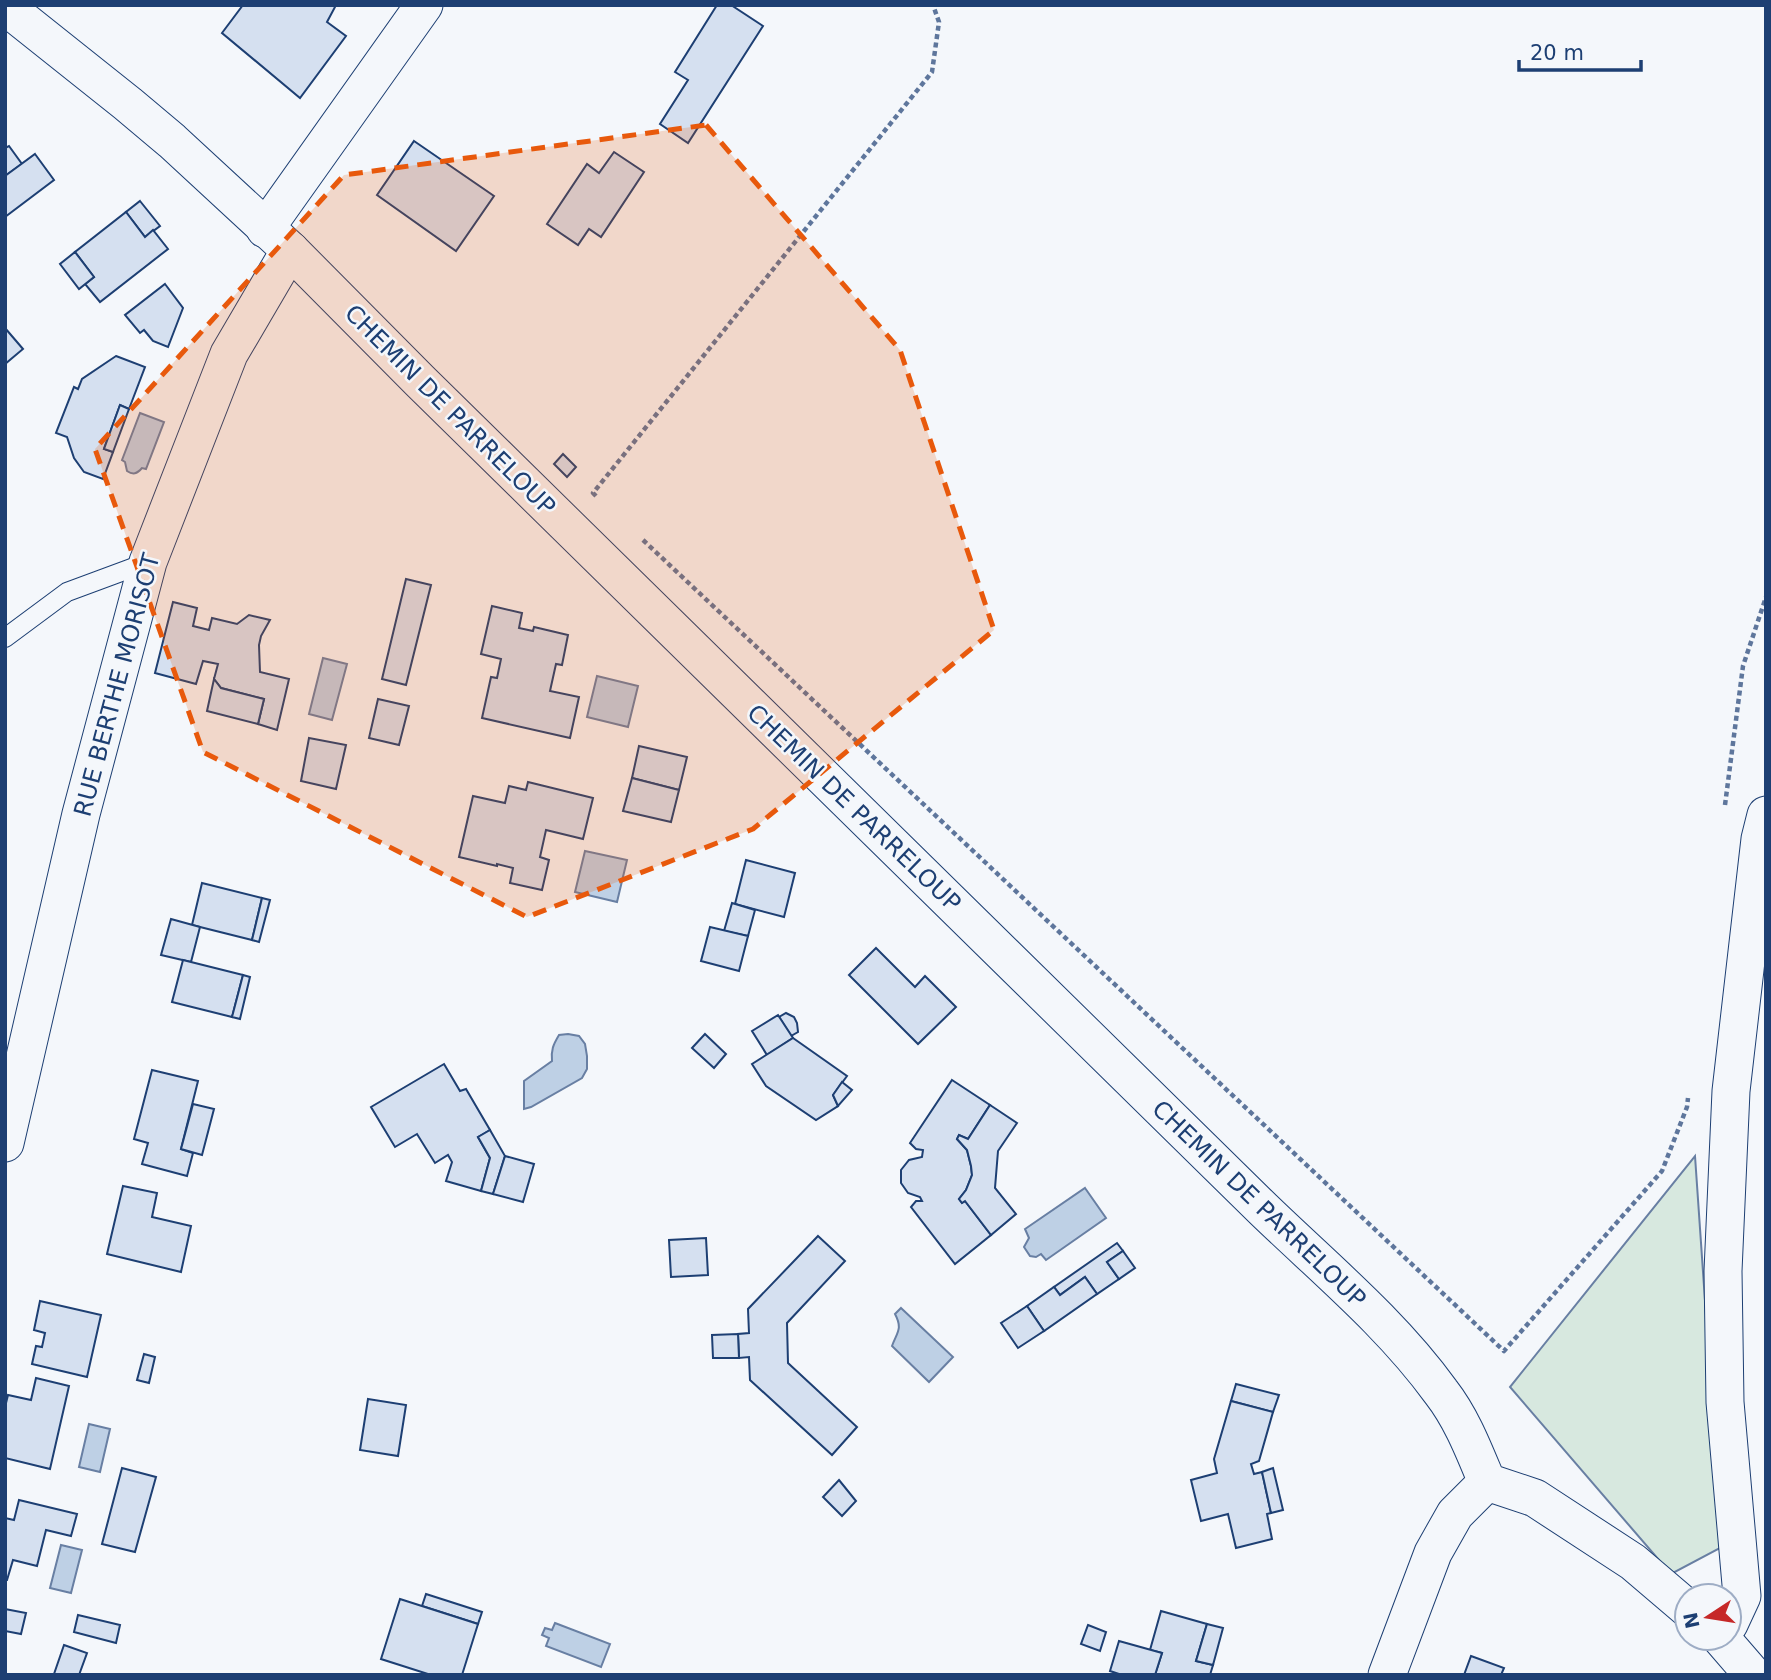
<svg xmlns="http://www.w3.org/2000/svg" width="1771" height="1680" font-family="'DejaVu Sans',sans-serif">
<style>
.green{fill:#d7e8df;stroke:#687fa3;stroke-width:2}
.water{fill:#bed0e5;stroke:#687fa3;stroke-width:2}
.building{fill:#d5e0f0;stroke:#1d3f73;stroke-width:2}
.lines{fill:none;stroke-linecap:round;stroke-linejoin:round}
.lane-casing{stroke:#1d3f73;stroke-width:20}
.street-casing{stroke:#1d3f73;stroke-width:39}
.path{stroke:#5e769c;stroke-width:4.5;stroke-dasharray:5 3.5;stroke-linecap:butt}
.lane{stroke:#f4f7fb;stroke-width:18}
.street{stroke:#f4f7fb;stroke-width:37}
.marked{fill:#e8590c;fill-opacity:0.2;stroke:#e8590c;stroke-width:5;stroke-dasharray:14 9;stroke-linejoin:round}
.labels{text-anchor:middle;stroke-width:5;stroke-linejoin:round;paint-order:stroke}
.street-label{font-size:24px;fill:#1d3f73;stroke:#f4f7fb}
</style>
<rect width="100%" height="100%" fill="#f4f7fb"/>
<!-- green -->
<polygon class="green" points="1695,1156 1722,1547 1671,1574 1510,1387"/>
<!-- water -->
<g class="water">
<path d="M 140,413 L 164,422 L 146,469 L 142,468 C 137,474 133,475 127,471 L 125,462 L 122,460 Z"/>
<polygon points="323,658 347,664 332,720 309,714"/>
<polygon points="597,676 638,686 628,727 587,717"/>
<polygon points="585,851 627,860 617,902 575,892"/>
<path d="M 568,1034 L 579,1036 L 585,1044 L 587,1056 L 587,1069 L 582,1078 L 531,1107 L 524,1109 L 524,1081 L 552,1061 C 551,1050 553,1045 559,1035 Z"/>
<polygon points="1085,1188 1106,1218 1046,1260 1041,1254 1036,1257 1030,1256 1024,1247 1029,1238 1025,1229"/>
<path d="M 901,1308 L 953,1357 L 929,1382 L 892,1346 C 897,1332 903,1329 895,1314 Z"/>
<polygon points="89,1424 110,1429 100,1472 79,1467"/>
<polygon points="61,1545 82,1550 71,1593 50,1588"/>
<polygon points="555,1623 610,1644 601,1667 546,1646 549,1638 542,1635 545,1628 552,1630"/>
</g>
<!-- building -->
<g class="building">
<polygon points="243,5 333,5 335,7 327,22 346,36 300,98 222,33"/>
<polygon points="717,5 731,5 763,26 688,143 660,124 688,80 675,72"/>
<polygon points="414,141 494,196 456,251 377,195"/>
<polygon points="9,146 22,164 5,176 5,148"/>
<polygon points="614,152 644,172 601,237 589,229 578,245 547,224 587,164 599,173"/>
<polygon points="35,154 54,180 5,217 5,176"/>
<polygon points="140,201 160,226 145,237 126,212"/>
<polygon points="126,212 145,237 153,230 168,249 100,302 85,284 94,277 75,252"/>
<polygon points="75,252 94,277 79,289 60,264"/>
<polygon points="165,284 183,308 168,347 153,341 144,330 140,333 125,315"/>
<polygon points="5,328 23,349 5,364"/>
<polygon points="116,356 145,367 129,409 120,405 104,449 113,452 103,479 84,472 74,458 67,437 56,433 74,387 78,389 82,379"/>
<polygon points="120,405 129,409 113,452 104,449"/>
<polygon points="563,454 576,467 567,477 554,464"/>
<polygon points="406,579 431,585 406,685 382,679"/>
<polygon points="173,602 197,608 193,626 209,630 212,618 237,624 249,615 270,620 261,636 259,645 260,672 289,679 277,730 258,724 264,699 221,688 214,679 218,664 203,661 196,684 155,673"/>
<polygon points="492,606 522,613 519,628 533,631 534,627 568,635 562,665 556,664 550,691 579,697 570,738 482,718 491,677 497,678 501,659 481,654"/>
<polygon points="214,679 221,688 264,699 258,724 207,711"/>
<polygon points="378,699 409,706 399,745 369,738"/>
<polygon points="309,738 346,745 336,789 301,781"/>
<polygon points="639,746 687,757 679,790 632,778"/>
<polygon points="632,778 679,790 671,822 623,811"/>
<polygon points="528,782 593,798 583,839 546,830 540,857 549,860 542,890 510,883 513,868 497,864 497,866 459,857 473,796 505,803 509,786 526,790"/>
<polygon points="746,860 795,873 784,917 735,904"/>
<polygon points="202,883 262,898 252,940 192,925"/>
<polygon points="262,898 270,900 259,942 252,940"/>
<polygon points="732,903 755,910 748,936 724,931"/>
<polygon points="171,919 200,927 191,962 161,955"/>
<polygon points="710,927 748,936 739,971 701,961"/>
<polygon points="876,948 915,987 925,976 956,1007 918,1044 849,975"/>
<polygon points="183,960 243,975 232,1017 172,1002"/>
<polygon points="243,975 250,977 240,1019 232,1017"/>
<polygon points="786,1013 794,1017 797,1023 798,1032 791,1036 779,1017"/>
<polygon points="778,1015 793,1038 767,1055 752,1031"/>
<polygon points="705,1034 726,1054 714,1068 692,1048"/>
<polygon points="793,1038 847,1076 833,1095 838,1106 816,1120 766,1086 752,1064"/>
<polygon points="444,1064 460,1091 466,1089 490,1130 478,1137 490,1158 481,1191 446,1181 452,1162 448,1155 435,1163 417,1134 395,1147 371,1107"/>
<polygon points="152,1070 198,1081 181,1149 193,1153 187,1176 142,1164 148,1143 134,1139"/>
<polygon points="952,1080 990,1105 968,1139 959,1135 957,1139 967,1150 971,1166 972,1175 966,1190 959,1199 962,1203 965,1201 991,1235 955,1264 911,1207 916,1201 922,1201 920,1197 908,1193 901,1183 901,1170 909,1160 922,1157 923,1150 916,1149 910,1143"/>
<polygon points="842,1082 852,1090 838,1106 833,1095"/>
<polygon points="193,1104 214,1109 202,1155 181,1149"/>
<polygon points="990,1105 1017,1123 998,1151 995,1188 1016,1214 991,1235 965,1201 962,1203 959,1199 966,1190 972,1175 971,1166 967,1150 957,1139 959,1135 968,1139"/>
<polygon points="490,1130 505,1156 493,1194 481,1191 490,1158 478,1137"/>
<polygon points="505,1156 534,1164 523,1202 493,1194"/>
<polygon points="123,1186 157,1193 152,1217 191,1226 181,1272 107,1254"/>
<polygon points="818,1236 845,1261 787,1323 788,1363 857,1427 832,1455 750,1380 749,1357 739,1358 738,1334 749,1333 748,1309"/>
<polygon points="706,1238 708,1275 671,1277 669,1240"/>
<polygon points="1117,1243 1123,1251 1107,1262 1119,1279 1097,1294 1085,1277 1060,1295 1054,1287"/>
<polygon points="1123,1251 1135,1268 1119,1279 1107,1262"/>
<polygon points="1085,1277 1097,1294 1044,1331 1027,1306 1054,1287 1060,1295"/>
<polygon points="40,1301 101,1315 87,1377 32,1364 36,1346 42,1347 45,1333 34,1330"/>
<polygon points="1027,1306 1044,1331 1018,1348 1001,1323"/>
<polygon points="738,1334 739,1358 713,1358 712,1335"/>
<polygon points="144,1354 155,1357 149,1383 137,1380"/>
<polygon points="36,1378 69,1386 50,1469 5,1458 5,1407 8,1395 31,1400"/>
<polygon points="1236,1384 1279,1395 1273,1412 1231,1401"/>
<polygon points="368,1399 406,1405 398,1456 360,1450"/>
<polygon points="1231,1401 1273,1412 1259,1461 1251,1464 1254,1474 1262,1472 1271,1513 1267,1514 1272,1539 1236,1548 1228,1514 1201,1521 1191,1480 1217,1473 1214,1459"/>
<polygon points="122,1468 156,1477 135,1552 102,1544"/>
<polygon points="1273,1468 1283,1510 1271,1513 1262,1472"/>
<polygon points="839,1480 856,1501 842,1516 823,1497"/>
<polygon points="19,1500 77,1514 71,1536 46,1530 37,1566 13,1560 7,1580 5,1580 5,1518 14,1520"/>
<polygon points="426,1594 482,1612 478,1624 422,1606"/>
<polygon points="400,1599 478,1624 462,1675 431,1675 381,1659"/>
<polygon points="5,1609 26,1613 21,1634 5,1631"/>
<polygon points="1161,1611 1207,1624 1196,1661 1213,1665 1210,1675 1155,1675 1162,1653 1150,1650"/>
<polygon points="78,1615 120,1625 116,1643 74,1632"/>
<polygon points="1207,1624 1223,1628 1213,1665 1196,1661"/>
<polygon points="1088,1625 1106,1632 1100,1651 1081,1644"/>
<polygon points="1119,1641 1162,1653 1155,1675 1122,1675 1110,1671"/>
<polygon points="64,1645 87,1653 79,1675 54,1674"/>
<polygon points="1471,1656 1504,1668 1501,1675 1464,1675"/>
</g>
<g class="lines">
<defs>
<polyline id="lane" points="5,638 67,592 148,562"/>
<g id="street">
<path d="M 5,6 L 128,104 L 172,141 L 290,250 L 420,381 L 1263,1209 C 1324,1268 1391,1323 1441,1392 C 1462,1419 1474,1451 1487,1482 L 1535,1498 L 1633,1562 L 1687,1608"/>
<polyline points="265,229 424,5"/>
<polyline points="5,1143 81,814 148,562 229,354 290,250"/>
<polyline points="1729,1624 1742,1596 1725,1402 1723,1271 1731,1091 1760,839 1766,815"/>
<polyline points="1721,1638 1753,1675"/>
<polyline points="1387,1675 1433,1553 1455,1514 1487,1482"/>
</g>
</defs>
<!-- lane casing -->
<use href="#lane" class="lane-casing"/>
<!-- street casing -->
<use href="#street" class="street-casing"/>
<!-- path -->
<g class="path">
<polyline points="596,496 593,493 932,72 939,22 933,5"/>
<polyline points="643,540 1504,1351 1662,1171 1687,1107 1688,1098"/>
<polyline points="1725,805 1743,666 1766,597"/>
</g>
<!-- lane -->
<use href="#lane" class="lane"/>
<!-- street -->
<use href="#street" class="street"/>
</g>
<!-- marked area -->
<path class="marked" d="M 706,125 L 900,350 L 994,630 L 753,829 L 527,917 L 203,752 L 95,449 L 344,175 Z"/>
<g class="labels">
<!-- street labels -->
<g class="street-label">
<text transform="translate(450 410) rotate(45)" y="8">CHEMIN DE PARRELOUP</text>
<text transform="translate(117 685) rotate(-75)" y="8">RUE BERTHE MORISOT</text>
<text transform="translate(854 808) rotate(44)" y="8">CHEMIN DE PARRELOUP</text>
<text transform="translate(1259 1204) rotate(44)" y="8">CHEMIN DE PARRELOUP</text>
</g>
</g>
<!-- border -->
<rect width="1771" height="1680" fill="none" stroke="#1d3f73" stroke-width="14"/>
<!-- north arrow -->
<g transform="translate(1708 1617) rotate(258)"><circle r="33" fill="#f4f7fb" stroke="#9eadc5" stroke-width="2"/>
<path d="M0-5L12 26L0 18L-12 26Z" fill="#c62828"/>
<text y="-10" font-size="19" font-weight="bold" text-anchor="middle" fill="#1d3f73">N</text>
</g>
<!-- scale -->
<path d="M1519 60v10h122v-10" fill="none" stroke="#1d3f73" stroke-width="3.5"/>
<text x="1530" y="60" font-size="21" fill="#1d3f73" stroke="#f4f7fb" stroke-width="5" paint-order="stroke">20 m</text>
</svg>
